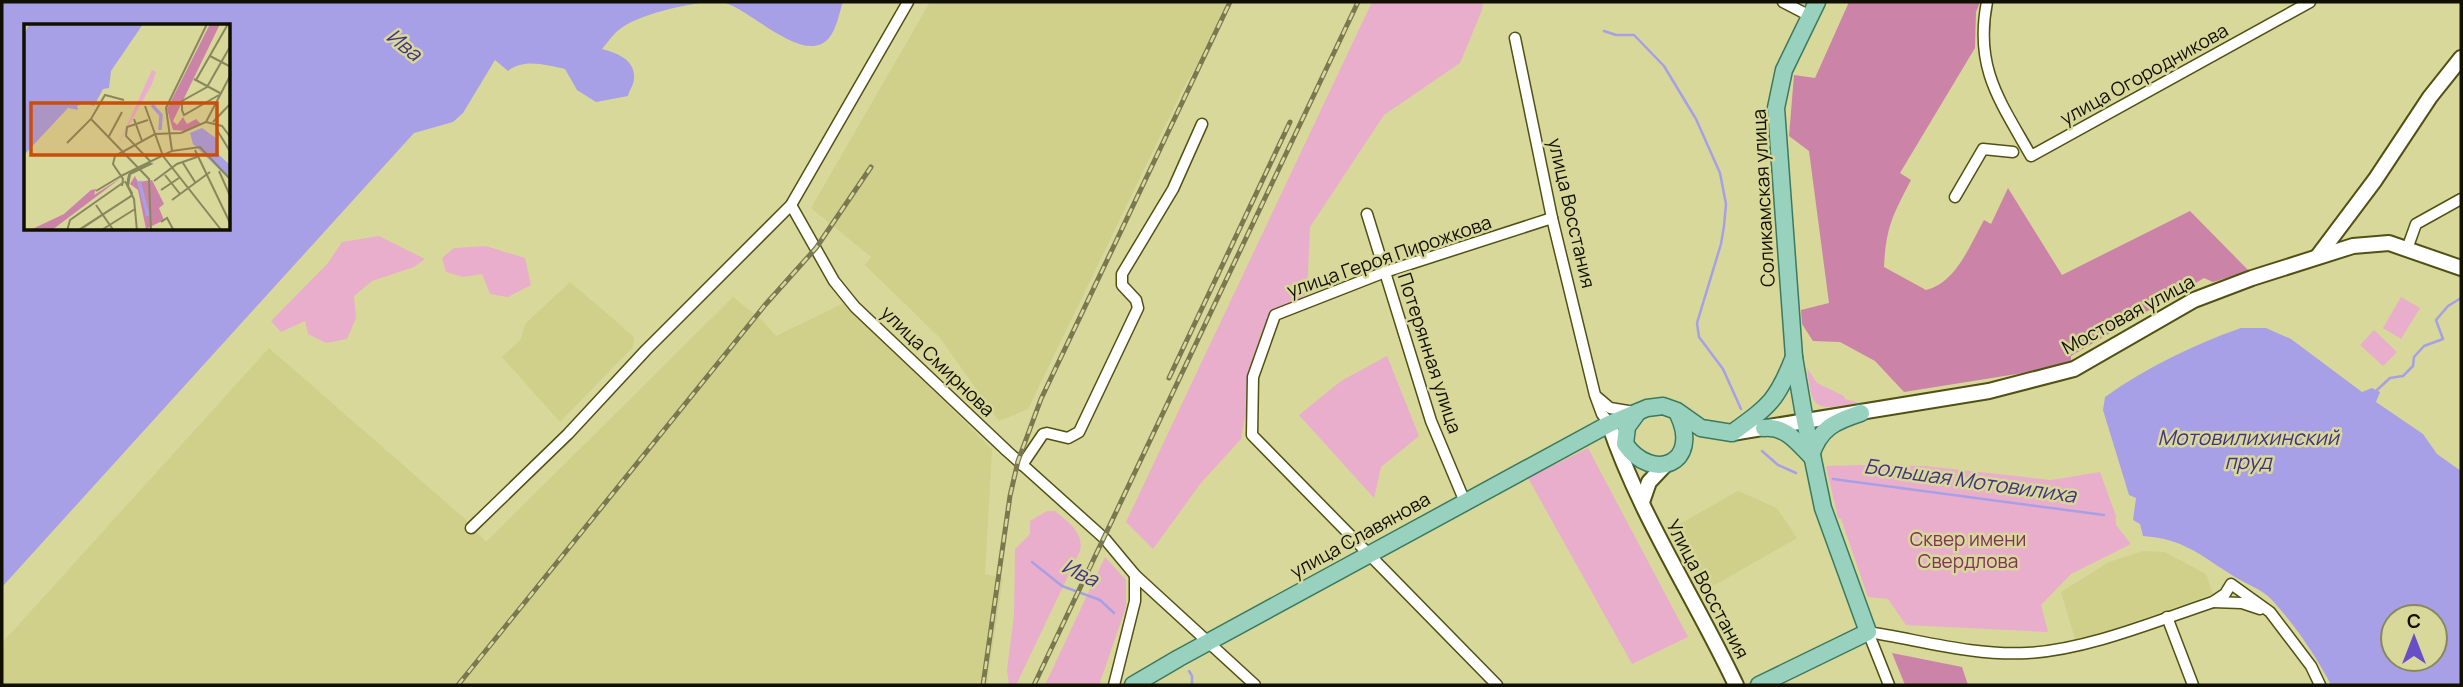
<svg xmlns="http://www.w3.org/2000/svg" width="2463" height="687" font-family="Manrope,sans-serif">
<style>
.built{fill:#d0d08b}
.green{fill:#e9aecb}
.forest{fill:#cc83a8}
.water{fill:#a7a0e6;fill-rule:evenodd}
.lines{fill:none;stroke-linecap:round;stroke-linejoin:round}
.stream{stroke:#a7a0e6;stroke-width:2.5}
.street-casing{stroke:#525114;stroke-width:13}
.secondary-casing{stroke:#525114;stroke-width:18}
.primary-casing{stroke:#3c7a5f;stroke-width:19}
.street{stroke:#fff;stroke-width:10}
.secondary{stroke:#fff;stroke-width:14}
.primary{stroke:#98d1be;stroke-width:16}
.rail-casing{stroke:#797851;stroke-width:5}
.rail{stroke:#d8d89b;stroke-width:2.5;stroke-dasharray:8;stroke-linecap:butt}
.labels{text-anchor:middle;stroke-width:5;stroke-linejoin:round;paint-order:stroke}
.street-label{font-size:19px;fill:#111000;stroke:#d8d89b}
.park-label{font-size:19px;fill:#852e60;stroke:#d8d89b}
.water-label{font-size:21px;font-style:italic;fill:#443384;stroke:#d8d89b}
.inset-river{fill:none;stroke:#a7a0e6;stroke-width:3.5}
.inset-road{fill:none;stroke:#88885d;stroke-width:2}
.view{fill:#c84e0a;fill-opacity:0.15;stroke:#c84e0a;stroke-width:3.5}
.inset-edge{fill:none;stroke:#111000;stroke-width:3.5}
</style>
<rect width="100%" height="100%" fill="#d8d89b"/>
<!-- built -->
<g class="built">
<polygon points="930,2 1233,2 1183,89 1028,409 999,421 940,338 865,265 871,257 811,208"/>
<polygon points="570,282 633,336 634,340 633,347 560,422 502,357 521,339 525,324"/>
<polygon points="733,297 762,320 776,336 844,303 992,449 985,574 1003,578 987,685 2,685 2,643 269,348 465,519 486,542"/>
<polygon points="1738,491 1777,508 1797,538 1706,590 1672,528"/>
<polygon points="2143,551 2165,552 2206,574 2213,594 2076,642 2061,592 2109,562"/>
</g>
<!-- green -->
<g class="green">
<polygon points="1372,2 1483,2 1482,10 1460,63 1384,115 1310,227 1307,293 1261,333 1241,439 1201,483 1153,549 1126,522"/>
<polygon points="379,236 425,259 414,267 372,281 354,296 356,318 347,339 326,343 308,334 305,321 281,332 271,321 328,263 342,242"/>
<polygon points="486,246 525,258 531,285 508,297 490,294 482,274 463,277 446,272 442,258 454,248"/>
<polygon points="2401,297 2420,308 2401,339 2383,328"/>
<polygon points="2374,330 2397,352 2383,366 2360,345"/>
<polygon points="1387,356 1419,436 1381,467 1374,498 1299,415 1341,381"/>
<path d="M 1807,368 L 1817,383 L 1844,396 L 1845,399 L 1859,403 C 1816,410 1812,413 1807,368 Z"/>
<polygon points="1588,448 1688,637 1632,664 1528,478"/>
<polygon points="1863,465 1925,466 2051,480 2100,472 2116,516 2116,525 2131,544 2071,574 2041,605 2048,632 1906,625 1888,599 1868,597 1841,519 1838,518 1826,466"/>
<path d="M 1047,511 L 1055,511 C 1068,522 1084,532 1080,551 L 1016,685 L 1009,685 L 1007,670 L 1014,615 L 1015,549 L 1030,534 L 1030,521 Z"/>
<polygon points="1105,557 1126,580 1126,607 1099,685 1045,685"/>
</g>
<!-- forest -->
<g class="forest">
<path d="M 1849,2 L 1980,2 L 1976,12 L 1975,48 L 1900,173 L 1911,180 C 1893,215 1886,226 1884,267 L 1926,290 C 1956,283 1970,245 1984,220 L 1991,224 L 2008,188 L 2062,275 L 2190,211 L 2249,271 L 2213,282 L 2204,278 L 2071,356 L 2071,363 L 2061,367 L 1904,392 L 1875,361 L 1840,342 L 1813,341 L 1802,324 L 1801,310 L 1829,303 L 1809,151 L 1789,136 L 1794,75 L 1815,78 Z"/>
<polygon points="1892,653 1962,667 1968,685 1905,685"/>
</g>
<!-- water -->
<g class="water">
<path d="M 2,2 L 710,2 C 685,4 640,14 620,29 C 613,34 608,42 602,49 C 617,53 636,60 634,79 C 634,84 629,91 628,96 L 596,102 L 577,90 L 565,69 C 547,65 523,58 508,71 L 495,60 L 463,113 L 453,122 L 414,133 L 2,587 ZM 26,26 L 229,26 L 229,229 L 26,229 Z"/>
<path d="M 721,2 L 843,2 C 839,13 837,28 829,38 C 804,68 747,5 721,2 Z"/>
<path d="M 2241,328 L 2266,328 L 2291,339 L 2362,392 L 2372,388 L 2380,392 L 2376,402 L 2423,434 L 2437,454 L 2461,471 L 2461,685 L 2331,685 C 2316,656 2295,625 2272,600 C 2262,589 2248,585 2235,577 C 2201,556 2185,539 2143,536 L 2140,524 L 2133,520 L 2136,498 L 2129,495 L 2103,410 L 2105,397 C 2147,367 2193,345 2241,328 ZM 2393,617 L 2435,617 L 2435,659 L 2393,659 Z"/>
</g>
<g class="lines">
<!-- stream -->
<g class="stream">
<polyline points="1604,31 1616,35 1634,35 1664,66 1696,119 1720,173 1726,204 1724,226 1721,244 1697,323 1699,337 1723,369 1741,409"/>
<polyline points="2377,390 2390,378 2403,376 2413,366 2414,357 2424,346 2443,339 2436,320 2448,306 2461,298"/>
<polyline points="1762,451 1778,465 1796,473"/>
<polyline points="1833,479 2104,515"/>
<polyline points="1032,562 1062,586 1100,600 1114,613"/>
<polyline points="1189,671 1192,676 1192,685"/>
</g>
<defs>
<g id="street">
<polyline points="1783,2 1810,16"/>
<path d="M 1987,2 C 1974,68 2000,101 2031,156 L 2310,2"/>
<polyline points="1515,38 1552,218 1595,395 1602,414 1612,427"/>
<polyline points="1955,197 1983,149 2013,152"/>
<polyline points="791,205 834,281 855,307 1007,451 1105,539 1135,575 1255,685"/>
<polyline points="1367,214 1431,421 1465,502"/>
<polyline points="2407,249 2416,224 2461,199"/>
<polyline points="1597,397 1610,408 1634,412"/>
<polyline points="1022,465 1043,434 1047,433 1068,438 1079,432 1138,308 1136,300 1122,285 1122,274 1173,189 1202,124"/>
<polyline points="471,528 568,434 646,350 791,205 908,2"/>
<polyline points="2213,602 2242,603 2260,609"/>
<polyline points="2167,617 2193,685"/>
<path d="M 1868,632 C 1920,640 1974,656 2027,653 C 2087,650 2156,621 2213,602 L 2225,594 L 2231,584 L 2270,612 L 2311,666 L 2320,685"/>
<polyline points="1868,632 1889,685"/>
<polyline points="1114,685 1135,601 1135,575"/>
<polyline points="1497,685 1252,435 1253,377 1275,315 1385,272 1552,218"/>
</g>
<g id="secondary">
<polyline points="2318,256 2375,180 2430,97 2461,58"/>
<path d="M 1609,424 C 1640,516 1695,598 1736,685"/>
<polyline points="1732,433 1989,391 2074,369 2194,300 2252,278 2353,246 2389,243 2461,268"/>
<polyline points="1642,502 1649,482 1666,464"/>
</g>
<g id="primary">
<path d="M 1638,412 L 1627,427 L 1625,444 C 1652,483 1702,464 1678,414"/>
<path d="M 1764,428 C 1786,426 1797,442 1811,456"/>
<path d="M 1811,456 C 1819,428 1836,421 1861,413"/>
<path d="M 1133,685 L 1179,658 L 1609,424 L 1647,408 L 1663,406 L 1677,411 L 1701,428 L 1732,433 C 1769,406 1777,401 1794,357"/>
<polyline points="1759,685 1868,632 1823,508 1805,421 1794,357 1776,108 1784,70 1817,2"/>
</g>
</defs>
<!-- street casing -->
<use href="#street" class="street-casing"/>
<!-- secondary casing -->
<use href="#secondary" class="secondary-casing"/>
<!-- primary casing -->
<use href="#primary" class="primary-casing"/>
<!-- street -->
<use href="#street" class="street"/>
<!-- secondary -->
<use href="#secondary" class="secondary"/>
<!-- primary -->
<use href="#primary" class="primary"/>
<defs>
<g id="rail">
<polyline points="1169,378 1290,122"/>
<polyline points="458,685 765,305 816,248 871,167"/>
<polyline points="983,685 1010,496 1018,461 1041,399 1230,2"/>
<polyline points="1034,685 1358,2"/>
</g>
</defs>
<!-- rail casing -->
<use href="#rail" class="rail-casing"/>
<!-- rail -->
<use href="#rail" class="rail"/>
</g>
<g class="labels">
<!-- street labels -->
<g class="street-label">
<text transform="translate(2144 74) rotate(-29)" y="7">улица Огородникова</text>
<text transform="translate(1763 198) rotate(-93)" y="7">Соликамская улица</text>
<text transform="translate(1572 213) rotate(77)" y="7">улица Восстания</text>
<text transform="translate(1389 256) rotate(-19)" y="7">улица Героя Пирожкова</text>
<text transform="translate(2128 314) rotate(-28)" y="7">Мостовая улица</text>
<text transform="translate(1430 353) rotate(72)" y="7">Потерянная улица</text>
<text transform="translate(938 361) rotate(44)" y="7">улица Смирнова</text>
<text transform="translate(1360 535) rotate(-29)" y="7">улица Славянова</text>
<text transform="translate(1708 589) rotate(62)" y="7">Улица Восстания</text>
</g>
<!-- park labels -->
<g class="park-label">
<text x="1968" y="546">Сквер имени<tspan x="1968" dy="22">Свердлова</tspan></text>
</g>
<!-- water labels -->
<g class="water-label">
<text transform="translate(404 45) rotate(39)" y="7">Ива</text>
<text x="2248" y="445">Мотовилихинский<tspan x="2248" dy="24">пруд</tspan></text>
<text transform="translate(1970 481) rotate(8)" y="7">Большая Мотовилиха</text>
<text transform="translate(1080 573) rotate(26)" y="7">Ива</text>
</g>
</g>
<!-- overview -->
<g transform="translate(24 24)">
<rect width="206" height="206" fill="#d8d89b"/>
<path d="M 128,46 L 132,48 L 128,60 L 94,121 Z" fill="#e9aecb"/>
<path d="M 186,0 L 196,0 L 149,97 L 153,101 L 159,93 L 163,100 L 172,95 L 177,100 L 163,107 L 149,106 L 143,85 ZM 111,152 L 114,158 L 128,156 L 140,180 L 135,184 L 140,196 L 122,205 L 114,166 L 106,160 ZM 97,154 L 28,206 L 4,207 L 40,190 L 67,166 L 72,165 L 70,171 Z" fill="#cc83a8"/>
<path d="M 5,0 L 119,0 L 87,47 L 85,64 L 79,65 L 70,82 L 61,79 L 53,82 L 54,86 L 44,84 L 0,131 L 0,11 ZM 178,104 L 193,115 L 195,131 L 206,141 L 206,156 L 169,120 L 166,109 Z" fill="#a7a0e6"/>
<path class="inset-river" d="M 128,81 L 137,91 L 136,106M 115,157 L 124,192"/>
<path class="inset-road" d="M 186,32 L 207,43M 170,55 L 196,69M 172,56 L 204,0M 195,71 L 160,91 L 158,86 L 158,77 L 183,63 L 207,21M 121,82 L 139,132 L 198,207M 67,95 L 125,155 L 127,207M 110,95 L 118,117M 124,96 L 103,103 L 102,112 L 126,137M 182,98 L 198,102 L 207,114M 189,98 L 207,79M 193,106 L 207,129M 84,114 L 98,88M 43,119 L 67,95 L 81,71 L 100,76M 171,126 L 207,201M 148,127 L 176,123 L 207,156M 159,139 L 171,158M 195,147 L 207,174M 141,151 L 156,170M 97,152 L 148,127 L 142,84 L 183,0M 101,157 L 110,175 L 113,207M 130,157 L 153,140 L 173,133M 98,162 L 99,155 L 89,140 L 91,132 L 131,110 L 157,109 L 182,98 L 207,50M 137,166 L 155,154M 72,167 L 97,152M 148,176 L 186,148M 72,181 L 90,207M 137,198 L 143,194 L 150,207M 43,207 L 46,196 L 100,158M 53,207 L 107,172 L 108,169 L 104,163 L 104,155 L 105,151 L 109,147 L 124,139 L 127,140 L 106,150 L 104,162 L 108,169 L 107,172 L 54,207M 76,207 L 111,185"/>
<path class="view" d="M 7,79 L 193,79 L 193,131 L 7,131 Z"/>
<rect width="206" height="206" class="inset-edge"/>
</g>
<!-- border -->
<rect width="2463" height="687" fill="none" stroke="#111000" stroke-width="7"/>
<!-- north arrow -->
<g transform="translate(2414 638)"><circle r="33" fill="#d8d89b" stroke="#88885d" stroke-width="2"/>
<path d="M0-5L12 26L0 18L-12 26Z" fill="#684fc8"/>
<text y="-10" font-size="19" font-weight="bold" text-anchor="middle" fill="#111000">С</text>
</g>
</svg>
